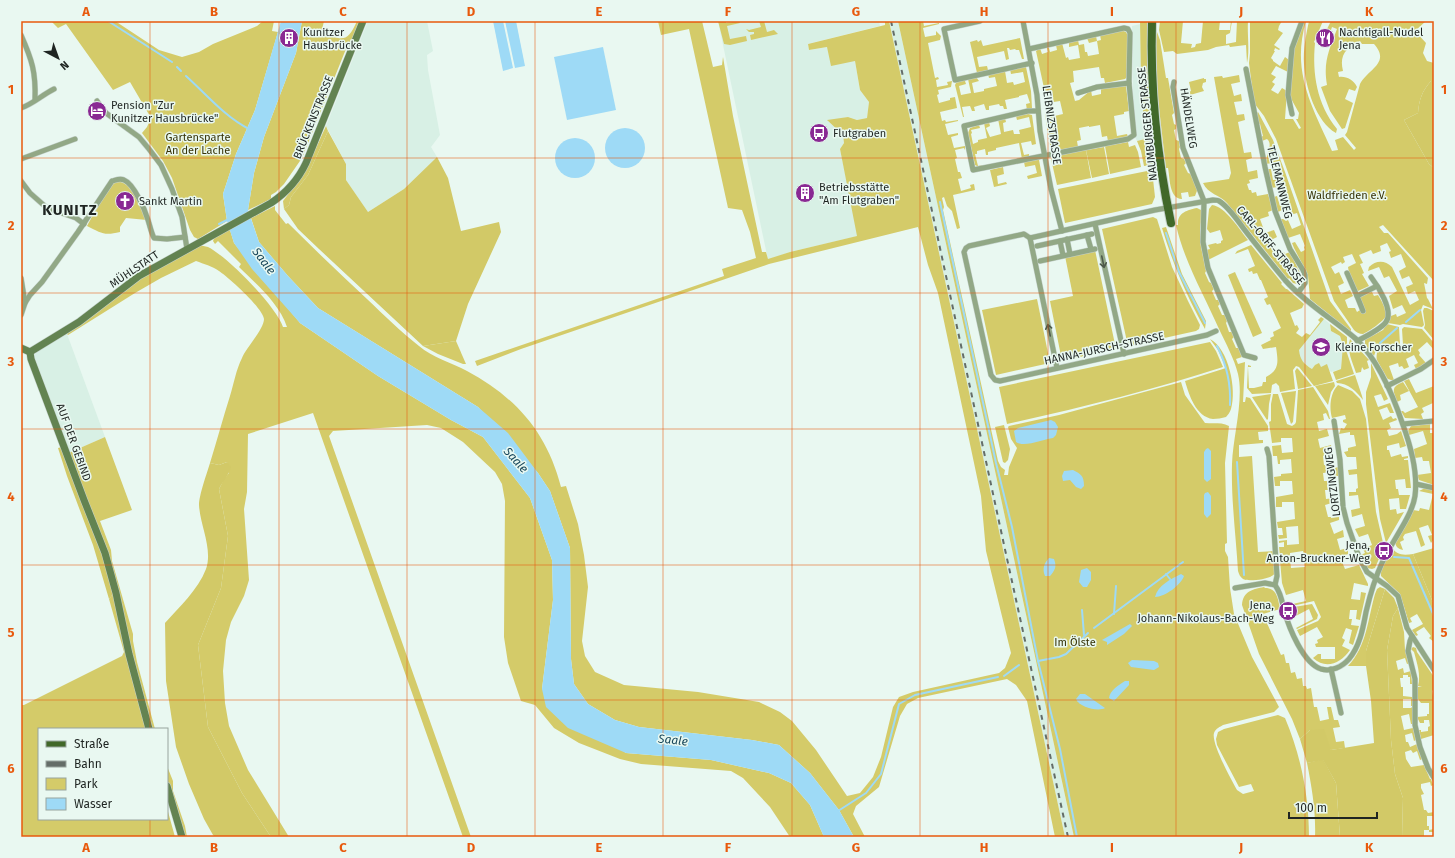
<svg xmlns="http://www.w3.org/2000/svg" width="1455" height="858" font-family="'Fira Sans',sans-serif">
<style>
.built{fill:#d8f0e5}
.green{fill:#d4cb69}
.forest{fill:#d2c967}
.water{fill:#9edaf6}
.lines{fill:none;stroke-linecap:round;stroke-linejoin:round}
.stream{stroke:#9edaf6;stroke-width:2}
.street-casing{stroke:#c5d2cc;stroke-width:6}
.secondary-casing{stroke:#c5d2cc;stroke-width:8}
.primary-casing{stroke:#c5d2cc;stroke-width:10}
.street{stroke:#92a886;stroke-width:5}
.secondary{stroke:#638351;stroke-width:7}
.primary{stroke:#416829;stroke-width:8}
.rail{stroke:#646d68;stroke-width:2;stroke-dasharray:5 5;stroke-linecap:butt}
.oneway{stroke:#4d594a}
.grid{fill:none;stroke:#e8590c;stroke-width:1;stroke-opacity:0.55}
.labels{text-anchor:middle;stroke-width:3;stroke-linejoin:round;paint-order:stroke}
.poi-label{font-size:11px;fill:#1f2522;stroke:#e9f8f1;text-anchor:start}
.street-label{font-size:11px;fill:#1f2522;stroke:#e9f8f1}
.park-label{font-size:11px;fill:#363206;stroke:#e9f8f1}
.water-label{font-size:12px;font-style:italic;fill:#18475b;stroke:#e9f8f1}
.district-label{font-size:15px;font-weight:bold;letter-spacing:1px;fill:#1f2522;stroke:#e9f8f1}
.neatline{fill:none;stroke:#e8590c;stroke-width:1.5}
.grid-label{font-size:13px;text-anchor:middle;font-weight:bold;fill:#e8590c}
</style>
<rect width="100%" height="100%" fill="#e9f8f1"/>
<!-- built -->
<g class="built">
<polygon points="368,21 427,21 433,51 427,55 428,70 440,135 431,147 437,157 404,189 368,212 346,180 346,164 326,126"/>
<polygon points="718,21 879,21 880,26 808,44 809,50 827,47 855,61 860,90 869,102 867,118 857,120 848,117 828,121 843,135 844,143 840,149 858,236 790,252 768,260"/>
<polygon points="889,21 898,21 1074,837 1065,837"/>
<polygon points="1140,24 1141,79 1145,139 1137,141 1135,137 1133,100 1132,26"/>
<polygon points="1324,319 1330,324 1331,331 1340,336 1343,345 1341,369 1331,372 1330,371 1312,369 1306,365 1300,359 1298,350"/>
<polygon points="67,334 105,437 69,453 60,426 34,356 37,351"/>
</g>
<!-- green -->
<g class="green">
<polygon points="51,21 115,21 159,50 182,57 199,52 213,44 257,26 263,21 274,21 272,31 278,32 255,110 236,154 223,194 227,221 198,239 194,237 190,230 172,178 163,161 142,133 147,127 151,118 130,82 113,90 66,24 58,28"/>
<path d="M 302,21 L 324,21 L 321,34 C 343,39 347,44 357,21 L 359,21 L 350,45 L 348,44 L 302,158 L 284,184 L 276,192 L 271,195 L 271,199 L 248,210 L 254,173 L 264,137 L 296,53 Z"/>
<path d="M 658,21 L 702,21 L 713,67 L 722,65 L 723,57 L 733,116 L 762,252 L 766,252 L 768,259 L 790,252 L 857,236 L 840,149 L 844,143 L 843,135 L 827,120 L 848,117 L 857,120 L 867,118 L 869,102 L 860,90 L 855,61 L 831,66 L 827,47 L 809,50 L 808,44 L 885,25 L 885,21 L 889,21 L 1065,837 L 1055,837 L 1027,701 L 1016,685 L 1007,679 L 918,698 L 907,704 L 900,716 L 879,787 L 856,806 L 853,814 L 865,837 L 854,837 L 839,810 L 810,773 L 779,745 L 752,740 L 639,727 L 615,720 L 588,704 L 574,684 L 571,659 L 570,548 L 550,491 L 538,473 L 478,407 L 318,308 L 288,276 L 259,242 L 251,218 L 275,206 L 275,210 L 286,224 L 288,223 C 314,249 340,274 367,299 C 384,315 401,332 419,346 C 432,357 452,363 467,371 C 517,398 547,433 561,487 L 566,486 L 578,524 L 584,555 L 588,587 L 582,641 L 585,656 L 595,672 L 624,685 L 698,692 L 759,702 L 780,712 L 792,721 L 816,750 L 847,796 L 860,793 L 873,777 L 881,757 L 893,707 L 899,697 L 913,692 L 999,673 L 1005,668 L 1011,653 L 986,551 L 981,496 L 938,293 L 928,265 L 918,227 L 769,264 L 521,349 L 477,366 L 475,361 L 724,276 L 722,269 L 756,258 L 750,232 L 742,210 L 728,208 L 689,29 L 661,35 Z"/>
<polygon points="718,21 726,21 726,23 739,21 740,23 727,26 730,39 746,36 747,41 730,45 724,44"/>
<polygon points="759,21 764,21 767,32 774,30 778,34 751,40 750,35 754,34 754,32 749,32 746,29 749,30 761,27"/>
<path d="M 898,21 L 923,21 L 924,26 L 939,23 L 939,24 L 923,28 L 925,37 L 936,35 L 936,31 L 941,36 L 940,40 L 928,43 L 935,78 L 938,77 L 939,79 L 936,80 L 937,87 L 948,85 L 947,82 L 952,81 L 951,87 L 938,90 L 939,94 L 937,95 L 939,103 L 950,100 L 950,98 L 955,97 L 957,108 L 940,112 L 942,121 L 945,120 L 946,122 L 958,120 L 958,121 L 945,124 L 948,135 L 958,133 L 958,135 L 951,137 L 954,148 L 965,146 L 965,150 L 964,148 L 955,150 L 957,158 L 955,159 L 958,172 L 960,172 L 962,178 L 958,179 L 961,191 L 971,188 L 970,185 L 974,184 L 975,190 L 953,195 L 960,228 L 957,229 L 952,211 L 947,206 L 944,197 L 942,198 L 944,207 L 943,210 L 998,461 L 1001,467 L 1005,470 L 1004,475 L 1008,475 L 1009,467 L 1017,448 L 1011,439 L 1008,427 L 1009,426 L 1059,415 L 1181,382 L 1185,395 L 1205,423 C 1213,424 1222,422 1229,426 L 1225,463 L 1227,543 L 1225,544 L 1225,551 L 1228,557 L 1230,588 L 1234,614 L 1252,657 L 1279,707 L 1274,712 L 1223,725 C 1220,727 1216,728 1214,733 C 1211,743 1231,779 1237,790 L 1243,794 L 1254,791 L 1251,784 L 1239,787 L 1217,745 L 1216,739 L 1218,732 L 1224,729 L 1278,715 L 1285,718 C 1301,756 1309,796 1309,837 L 1074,837 Z"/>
<polygon points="1140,21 1149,21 1157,164 1144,166 1141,151 1137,141 1145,139 1141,79"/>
<path d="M 1160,21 L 1183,21 L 1181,43 L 1192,44 L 1191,48 L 1195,47 L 1196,44 L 1201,43 L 1203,21 L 1220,21 L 1219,30 L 1230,30 L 1231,21 L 1232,21 L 1230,33 L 1226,35 L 1226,44 L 1236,42 L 1237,21 L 1248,21 C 1247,34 1250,51 1247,63 L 1246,45 L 1230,47 L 1229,45 L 1216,47 L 1208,50 L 1177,54 L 1173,51 L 1164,52 L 1159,30 Z"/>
<path d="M 1250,21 L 1282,21 L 1279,26 L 1278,30 L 1283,33 L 1274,45 L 1280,49 L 1279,50 L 1275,48 L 1274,51 L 1275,51 L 1271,58 L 1273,60 L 1273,61 L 1280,66 L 1285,57 L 1289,60 L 1288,72 L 1276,66 L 1271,74 L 1276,77 L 1272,82 L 1275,84 L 1271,90 L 1278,94 L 1282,88 L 1287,91 L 1285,119 L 1293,119 L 1299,129 L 1301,128 L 1296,119 L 1298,119 L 1299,113 L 1289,95 L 1293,52 L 1304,21 L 1306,21 C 1291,72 1312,106 1332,151 L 1338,150 L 1335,140 L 1343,137 L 1354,150 L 1356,148 L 1345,135 L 1347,132 L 1360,84 C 1368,69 1391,63 1374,44 L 1362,44 L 1360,41 C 1346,48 1339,55 1343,71 L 1338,72 L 1339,77 C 1346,76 1354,80 1357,87 L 1355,91 L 1349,89 L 1345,99 L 1353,103 L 1345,128 L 1342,129 L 1330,111 L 1321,87 L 1327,85 C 1323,62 1329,50 1337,29 L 1332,27 L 1331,30 L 1327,29 L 1331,21 L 1426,21 L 1415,31 L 1426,43 L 1423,53 L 1427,61 L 1434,63 L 1434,81 L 1431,81 C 1422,91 1419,100 1418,113 L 1404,120 L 1429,164 L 1434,168 L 1434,281 L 1383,225 L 1379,227 L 1384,233 L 1388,233 L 1428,278 L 1427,284 L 1424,283 L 1427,298 L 1428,299 L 1433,309 L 1423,305 L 1421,310 L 1424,325 L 1422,327 L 1403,324 L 1400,325 L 1388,323 L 1391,316 L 1396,314 L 1397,317 L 1406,313 L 1402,305 L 1393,309 L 1389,296 L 1397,291 L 1389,276 L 1384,278 L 1379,267 L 1368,271 L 1369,267 C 1376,260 1385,260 1392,267 L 1410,305 L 1419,300 L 1415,291 L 1408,294 L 1406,287 L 1413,284 L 1409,276 L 1402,279 L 1399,271 L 1406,267 L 1401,254 L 1391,258 L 1389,252 L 1391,251 L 1387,243 L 1380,246 L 1381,251 L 1373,254 L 1371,250 L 1359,255 L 1363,263 L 1360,264 L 1364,273 L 1362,274 L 1369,286 L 1358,291 L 1357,291 L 1350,279 L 1348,267 L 1356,263 L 1352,254 L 1343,257 L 1345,262 L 1342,264 L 1341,262 L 1331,267 L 1335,274 L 1339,272 L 1344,283 L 1338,286 L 1341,294 L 1350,290 L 1353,296 L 1345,300 L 1348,308 L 1355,308 L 1357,312 L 1360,310 L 1359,297 L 1371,290 L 1374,296 L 1378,295 C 1381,300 1387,309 1386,316 C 1384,321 1368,332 1363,334 C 1359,334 1356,332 1354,330 L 1334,301 L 1276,139 L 1264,116 L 1254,103 L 1249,63 L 1250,53 Z"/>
<path d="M 1309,21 L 1323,21 L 1314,42 L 1315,43 C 1312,74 1317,104 1337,129 L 1336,133 C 1316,122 1305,86 1304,64 C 1303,50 1306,35 1309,21 Z"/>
<polygon points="1121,30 1126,32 1128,36 1127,77 1125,79 1105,83 1104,78 1101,78 1099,67 1073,71 1074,82 1070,83 1075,101 1079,100 1091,90 1092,96 1101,94 1101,88 1126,86 1129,111 1124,112 1124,114 1114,116 1117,136 1127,134 1128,137 1108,141 1107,136 1102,137 1100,125 1089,127 1089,126 1079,128 1081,140 1077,141 1078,147 1051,151 1045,114 1049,114 1050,117 1063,114 1060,101 1047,103 1048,107 1045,108 1044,88 1036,51 1040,48 1042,54 1048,52 1047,48 1049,48 1050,52 1057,50 1056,45 1062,43 1066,58 1068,57 1069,60 1080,58 1078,45 1069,47 1069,42 1078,40 1079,45 1084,44 1085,52 1087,52 1088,56 1099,54 1097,41 1089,43 1087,38 1096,36 1097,41 1101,40 1100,35"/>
<path d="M 1157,32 L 1160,40 L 1166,78 L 1168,78 L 1174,113 L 1172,115 L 1174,124 L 1176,125 L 1176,129 L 1174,130 L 1176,140 L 1179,141 L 1180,147 L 1179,149 L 1181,158 L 1184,159 L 1186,163 L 1184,165 L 1188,173 L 1191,174 L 1198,188 L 1195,196 L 1189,197 L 1188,192 L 1181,193 L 1182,199 C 1169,199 1170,178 1168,168 L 1166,168 L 1156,82 L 1155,44 Z"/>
<polygon points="1020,38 1024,59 1022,59 1019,50 1016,50 1015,49 1010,50 1009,48 1007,48 1009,59 1006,60 1004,51 977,57 979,67 987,66 988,70 977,73 970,42 977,40 978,42 981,40 983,46"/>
<polygon points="1024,67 1026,67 1031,91 1032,108 1027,110 1026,104 1030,103 1027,94 1019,96 1019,97 1005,100 1007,109 1004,109 1003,106 1000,106 999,104 989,106 989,110 986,110 984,104 974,107 975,111 972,111 970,106 962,107 964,117 963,117 955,85 957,81 965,81 966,84 959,86 961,95 971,93 968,79 976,77 979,81 972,83 974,93 984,91 984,89 997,86 995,77 989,78 988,74 1005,71 1007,83 1013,82 1014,85 1025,82 1023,72 1011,74 1010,69"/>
<path d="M 1239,75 L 1240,82 L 1231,84 L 1234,96 L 1241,94 L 1242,101 L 1234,102 L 1237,115 L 1244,114 L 1245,120 L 1238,122 L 1244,153 L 1251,152 L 1252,158 L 1246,160 L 1248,172 L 1257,170 L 1258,178 L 1249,180 L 1250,183 L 1247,184 L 1249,190 L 1251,190 L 1252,193 L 1256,192 L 1257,196 L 1268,194 L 1273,210 L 1268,212 L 1269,216 L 1260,219 L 1265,233 L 1274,230 L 1277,237 L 1269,241 L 1275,255 L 1284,252 L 1285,254 L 1290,252 L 1301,275 L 1302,279 L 1297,284 L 1293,283 L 1289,278 L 1288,279 L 1227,203 C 1220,195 1208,194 1203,183 L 1229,179 L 1231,173 L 1214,77 L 1222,76 L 1223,78 Z"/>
<polygon points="1204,78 1204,79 1206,79 1206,82 1203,83 1202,87 1204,91 1190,95 1189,92 1191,91 1189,82"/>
<path d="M 1258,112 L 1273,140 L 1285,172 L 1330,301 L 1351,329 L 1351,332 L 1310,299 L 1308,275 L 1294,248 L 1292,243 L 1295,242 L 1301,252 L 1305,250 L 1304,247 L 1305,246 L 1300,234 L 1288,238 L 1281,219 L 1283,219 L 1286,221 L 1288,220 L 1292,229 L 1301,225 L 1297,213 L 1287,216 L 1284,209 L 1278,212 L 1274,197 L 1277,196 L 1280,206 L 1289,203 L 1285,188 L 1278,190 L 1277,187 L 1271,188 L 1268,169 L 1271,169 L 1273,180 L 1283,178 L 1280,167 L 1278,167 L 1277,162 L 1266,164 C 1265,155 1274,145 1267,139 L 1262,141 L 1261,137 L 1263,136 L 1260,124 L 1258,124 L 1257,113 Z"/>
<polygon points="1028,114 1032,115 1036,144 1032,145 1031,141 1021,143 1024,155 1029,154 1029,157 1022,159 1019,143 996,148 996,150 988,152 988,155 986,155 985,149 977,151 977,154 975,154 978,166 983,165 984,167 979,167 975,165 968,133 970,128 979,125 980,128 971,130 972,133 971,134 973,144 978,142 978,140 987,138 984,123 989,122 990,126 986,128 990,137 1001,134 998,119 1005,118 1006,122 1003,123 1004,132 1013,130 1014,134 1020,134 1019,130 1031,127 1029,117 1017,120 1016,116"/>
<polygon points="326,126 328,131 308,175 291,197 289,205 284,209 283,201 305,172"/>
<polygon points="1128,142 1129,147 1135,145 1138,152 1141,167 1110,174 1105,146"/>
<polygon points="1104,147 1109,174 1092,178 1086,150"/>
<polygon points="1086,150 1091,178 1057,185 1051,159 1057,155"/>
<polygon points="1036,160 1039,160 1042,176 1028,179 1027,176 1037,173 1035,165 1025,167 1024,162"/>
<polygon points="1003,167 1004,174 997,176 998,184 1006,182 1007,184 994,187 990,170"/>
<polygon points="1152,170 1155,197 1152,204 1065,223 1058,189"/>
<path d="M 117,181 C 134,183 140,206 147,220 L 126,218 L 120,227 L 120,232 C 104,236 101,233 87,226 C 96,211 102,190 117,181 Z"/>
<path d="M 1212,205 C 1225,206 1240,230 1248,240 L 1208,260 L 1206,250 L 1210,249 L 1208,245 L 1216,243 L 1217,244 L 1221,243 L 1221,241 L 1223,240 L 1220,230 L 1210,233 L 1207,229 L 1209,209 Z"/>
<path d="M 1197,208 L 1201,210 L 1202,214 L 1200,230 L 1201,246 L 1206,271 L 1205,273 L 1209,282 L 1211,283 L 1214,289 L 1212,291 L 1216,300 L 1218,300 L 1220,304 L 1218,306 L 1222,315 L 1225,315 L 1227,321 L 1226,323 L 1229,332 L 1232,332 L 1234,337 L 1232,339 L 1236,348 L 1239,348 L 1242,357 L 1236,359 L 1238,364 L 1245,362 L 1243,402 L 1245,402 L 1246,397 L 1250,398 L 1268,426 L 1268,431 L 1258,432 L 1259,440 L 1263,440 L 1263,443 L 1239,445 L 1239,457 L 1252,456 L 1258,552 L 1274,551 C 1274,558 1276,567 1275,573 C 1273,579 1248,582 1243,579 C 1240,577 1239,574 1238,571 C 1236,536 1231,500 1232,464 C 1233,436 1244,400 1238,374 C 1234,358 1226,344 1219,329 C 1204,295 1184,261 1176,225 L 1178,225 C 1177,213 1187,210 1197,208 Z"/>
<polygon points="1153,217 1157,219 1172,267 1188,301 1200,325 1199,329 1196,331 1128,346 1102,229"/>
<path d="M 1166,227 L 1182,274 L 1206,321 L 1205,329 C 1186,295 1173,264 1162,228 Z"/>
<path d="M 230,230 L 234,243 L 300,323 L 378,376 L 451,420 L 483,437 L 530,498 L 552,560 L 553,600 L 542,689 L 626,753 L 711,760 L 769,773 L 791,783 L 810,805 L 824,837 L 790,837 L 770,807 L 743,778 L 731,771 L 641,764 L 620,759 L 579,743 L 554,728 L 535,705 L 521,701 L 508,663 L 504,637 L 505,501 L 502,484 L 495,472 L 463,442 L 441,428 L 427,425 L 333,431 L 329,436 L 471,837 L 463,837 L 313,413 L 248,434 L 247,492 L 244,509 L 249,580 L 244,596 L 231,622 L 226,640 L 223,671 L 225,703 L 229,726 L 248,770 L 289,837 L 271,837 L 242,793 L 208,727 L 198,645 L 221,588 L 228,536 L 219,489 L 224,479 L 229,473 L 227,462 L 219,465 L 210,463 C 217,440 223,418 230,396 C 234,383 236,370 242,358 C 246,348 264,329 264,319 C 263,308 228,277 219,271 C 212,266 204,264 196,261 L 161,278 L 135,293 L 68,335 L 67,334 L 142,278 L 199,245 C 202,246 205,246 208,247 C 228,257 276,306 283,327 L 287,327 C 279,303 256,284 239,267 L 241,264 L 218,241 L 215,244 L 213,241 L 215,236 Z"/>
<path d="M 1251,245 L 1282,283 L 1281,284 L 1286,289 L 1287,289 L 1304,304 L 1302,308 L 1290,313 L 1295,326 L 1297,325 L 1299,329 L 1296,333 L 1302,337 L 1306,333 L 1310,335 L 1320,322 L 1318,320 L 1321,317 L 1324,319 L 1299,350 C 1300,360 1304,364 1312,369 L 1315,365 L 1319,363 L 1321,367 L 1327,364 L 1333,381 L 1314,386 L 1299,367 L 1296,366 L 1293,370 L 1295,389 L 1280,392 L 1279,386 L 1276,383 L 1272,385 L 1271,393 L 1252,394 L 1247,388 L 1248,365 L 1251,366 L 1251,367 L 1248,367 L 1249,388 L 1254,388 L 1262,386 L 1263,382 L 1266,382 L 1266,377 C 1280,370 1278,361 1276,347 L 1263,349 L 1261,345 L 1271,340 L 1270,338 L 1274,336 L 1273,332 L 1281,328 L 1270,304 L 1267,305 L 1264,299 L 1268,297 L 1261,280 L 1260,280 L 1257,273 L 1253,274 L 1252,271 L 1249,272 L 1248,269 L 1255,266 L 1248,249 L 1235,254 L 1237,251 Z"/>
<polygon points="1095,250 1116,349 1062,361 1050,301 1073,296 1065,256"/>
<polygon points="1235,272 1262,333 1253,337 1228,275"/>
<polygon points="1037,299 1050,363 996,375 982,310"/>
<polygon points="1424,308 1427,308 1434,311 1434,340 1424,328 1425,325 1423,311"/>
<polygon points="1330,324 1347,337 1347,353 1354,374 1336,380 1333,372 1341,369 1343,345 1340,336 1331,331"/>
<polygon points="1387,324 1399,327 1400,345 1398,347 1380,346 1376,350 1374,356 1365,345 1365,340 1370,336 1372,336 1383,330"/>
<path d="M 1404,327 L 1422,329 L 1434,343 L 1434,350 L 1427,342 L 1418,350 L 1420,353 L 1419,355 L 1426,363 L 1416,369 L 1414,365 L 1418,363 L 1414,355 L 1406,359 L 1409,367 L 1404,369 L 1402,366 L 1399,367 L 1398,363 L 1389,366 L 1394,380 C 1392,380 1390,380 1388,379 C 1387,378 1378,362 1377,360 C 1376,357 1377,351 1379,348 C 1384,343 1395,352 1403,345 L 1402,329 Z"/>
<path d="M 1210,339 C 1229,349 1237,390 1231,409 C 1230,412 1228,415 1226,417 C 1222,418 1217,419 1213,419 C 1196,417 1189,395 1185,381 L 1226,368 L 1218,350 Z"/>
<path d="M 1350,339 L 1369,360 L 1367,361 L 1369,368 L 1364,370 L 1362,367 L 1361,372 L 1356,373 C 1353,363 1346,350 1350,339 Z"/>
<polygon points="456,341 466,364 463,364 438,354 423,346"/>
<path d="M 1210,342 L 1216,351 L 1223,367 C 1152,390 1080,408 1007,424 L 999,387 Z"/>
<polygon points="1371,363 1388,399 1384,401 1381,394 1374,396 1378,407 1390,403 1394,413 1390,413 1387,407 1379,410 1383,420 1391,416 1393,419 1396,418 1397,420 1389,423 1391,428 1387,430 1389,436 1397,434 1401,431 1406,446 1400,448 1399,443 1387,446 1387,450 1389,450 1391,457 1401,454 1402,457 1408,456 1408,458 1404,459 1404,460 1408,460 1411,488 1406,488 1405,479 1395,480 1396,489 1398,489 1399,495 1410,495 1406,509 1400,509 1399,498 1389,499 1390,510 1396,509 1397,514 1404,512 1386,543 1380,519 1366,404 1366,392 1371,377"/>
<polygon points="1297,368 1299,370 1312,386 1298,389 1295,371"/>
<path d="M 1355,375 L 1362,396 L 1363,400 C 1357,392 1348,383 1337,383 L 1336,381 Z"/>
<polygon points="1409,379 1416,393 1434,386 1434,404 1433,403 1422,408 1424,412 1421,414 1423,419 1405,418 1401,411 1403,411 1405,413 1418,407 1404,381"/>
<polygon points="1334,382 1335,386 1331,392 1328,405 1315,386"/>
<path d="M 1403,382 L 1409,391 L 1400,395 L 1401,400 L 1397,402 C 1393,390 1391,387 1403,382 Z"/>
<path d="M 1338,385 L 1352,391 L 1360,399 L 1366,419 L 1376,512 L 1384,547 L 1375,568 L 1372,569 L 1367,568 L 1361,555 L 1365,553 L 1363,549 L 1372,545 L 1368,534 L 1359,537 L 1355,529 L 1365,526 L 1362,514 L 1352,517 L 1351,510 L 1360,508 L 1358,495 L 1349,496 L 1349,492 L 1356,492 L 1356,489 L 1358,488 L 1357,474 L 1349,475 L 1348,470 L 1357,469 L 1356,457 L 1347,457 L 1344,452 L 1348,451 L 1348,448 L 1356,446 L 1354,435 L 1350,435 L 1350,432 L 1339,434 L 1341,428 L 1344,429 L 1347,424 L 1343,422 L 1343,420 L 1346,419 L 1345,415 L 1332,418 C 1329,408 1330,393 1338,385 Z"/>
<path d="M 1313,387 L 1328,411 L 1330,419 L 1329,419 L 1326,413 L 1323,414 L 1324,420 L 1317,422 L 1319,431 L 1327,429 L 1329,436 L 1318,439 L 1320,448 L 1331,445 L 1332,450 L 1330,450 L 1331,455 L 1323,456 L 1324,465 L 1334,464 L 1335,468 L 1338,467 L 1339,476 L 1333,476 L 1332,472 L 1323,473 L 1324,481 L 1333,481 L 1334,484 L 1327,485 L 1328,490 L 1325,490 L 1326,499 L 1334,498 L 1335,502 L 1325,505 L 1328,517 L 1331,517 L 1331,518 L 1339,517 L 1339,520 L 1330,523 L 1334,534 L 1343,530 L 1344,537 L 1337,539 L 1340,550 L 1348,548 L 1348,554 L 1340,557 L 1345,569 L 1359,565 L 1368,584 L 1368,586 L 1354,583 L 1351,599 L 1360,600 L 1361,592 L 1366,593 L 1360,620 L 1356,619 L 1357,610 L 1350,610 L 1349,619 L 1352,619 L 1351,625 L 1359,626 L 1353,645 L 1349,643 L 1352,630 L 1346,628 L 1342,638 L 1345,640 L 1342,646 L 1350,650 C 1341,663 1326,670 1313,658 L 1318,654 L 1321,654 L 1321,659 L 1335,659 L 1335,647 L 1316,647 L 1315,644 L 1318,643 L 1317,640 L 1323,637 L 1317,627 L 1300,636 L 1297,630 L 1318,621 L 1321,617 L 1314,601 L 1288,607 L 1288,605 L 1306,601 L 1303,590 L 1286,595 L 1282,583 L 1280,560 L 1290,559 L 1291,568 L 1305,567 L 1303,551 L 1290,553 L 1290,557 L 1280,557 L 1279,547 L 1284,547 L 1284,542 L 1279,543 L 1279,541 L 1287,540 L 1287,545 L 1299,544 L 1298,526 L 1286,527 L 1287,538 L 1279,539 L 1278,535 L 1283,535 L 1282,528 L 1278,528 L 1277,522 L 1295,519 L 1294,502 L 1282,502 L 1282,507 L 1276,507 L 1276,497 L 1293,494 L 1292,481 L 1280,481 L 1280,486 L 1275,486 L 1274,477 L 1281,476 L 1281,474 L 1292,473 L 1291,459 L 1280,460 L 1280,464 L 1278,464 L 1277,456 L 1273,456 L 1272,446 L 1281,445 L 1282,453 L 1293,452 L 1292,438 L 1281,438 L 1281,442 L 1272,443 L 1269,422 L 1271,421 L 1271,404 L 1273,394 L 1278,394 L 1287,424 L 1292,426 L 1295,424 L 1296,422 L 1298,390 Z"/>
<polygon points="1296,391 1293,422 1291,424 1281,393"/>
<polygon points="1271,394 1269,404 1268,419 1267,420 1252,397"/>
<polygon points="1430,424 1430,433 1434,433 1434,485 1419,480 1417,475 1431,473 1429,461 1423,461 1422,457 1415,458 1414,449 1427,444 1423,431 1409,435 1408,431 1411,426"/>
<polygon points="1004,425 1010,449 1008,460 1005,463 1003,462 995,427"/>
<polygon points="105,437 132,510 100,521 111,550 112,561 133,634 133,641 137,662 155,729 39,729 39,819 167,819 167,808 175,837 21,837 21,705 24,705 122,656 124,652 109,599 113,594 64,455"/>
<path d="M 1425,488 L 1434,490 L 1434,539 L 1431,543 L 1428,536 L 1432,535 L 1428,525 L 1419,528 L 1425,545 L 1421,547 L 1416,531 L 1405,534 L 1403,537 L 1404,540 L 1400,542 L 1403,550 C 1398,549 1396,547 1395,542 L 1413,510 L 1419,511 L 1420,508 L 1429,510 L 1433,494 L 1419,491 Z"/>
<path d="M 1392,547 C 1396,556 1405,555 1413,554 L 1434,605 L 1434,642 L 1429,638 L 1431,636 L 1424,627 L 1416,632 L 1418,635 L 1416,636 L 1412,630 L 1423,624 L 1417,614 L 1410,618 L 1412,622 L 1409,623 L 1400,594 L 1381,576 L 1381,570 Z"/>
<path d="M 1264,587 L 1265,588 C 1277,588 1278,599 1280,609 L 1263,614 L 1281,655 L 1284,654 L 1286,663 L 1289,663 L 1291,673 L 1295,672 L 1297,679 L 1302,678 L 1303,686 L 1306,686 L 1307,689 L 1311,688 L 1314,707 L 1317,707 L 1320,721 L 1329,719 L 1327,707 L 1331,707 L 1334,720 L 1338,720 L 1340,727 L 1333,728 L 1336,742 L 1344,741 L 1345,748 L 1331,750 L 1310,730 L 1300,739 L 1292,719 L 1259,654 L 1242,605 C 1243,591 1253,589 1264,587 Z"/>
<path d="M 1380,587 L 1385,589 L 1366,651 L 1366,666 L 1348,666 C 1367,646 1368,618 1375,594 L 1377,589 Z"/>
<polygon points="1312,604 1318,615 1317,619 1297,629 1296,628 1313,619 1309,609 1292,618 1289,611 1294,611 1294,607"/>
<polygon points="1398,608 1404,632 1405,650 1406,652 1410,663 1407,664 1405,658 1396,661 1398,670 1403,668 1404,673 1411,671 1412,684 1410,684 1410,677 1408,677 1408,675 1403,675 1403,678 1400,678 1401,687 1403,687 1403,696 1412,697 1412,706 1411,706 1411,699 1403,699 1403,708 1411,708 1412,707 1412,724 1411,724 1409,714 1401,716 1404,730 1413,728 1416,740 1414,741 1412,733 1405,735 1406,742 1408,742 1410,747 1417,744 1422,759 1420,760 1417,751 1413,753 1411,750 1405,752 1406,759 1411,767 1424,765 1430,779 1431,779 1433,785 1431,786 1430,782 1421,784 1421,788 1424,794 1421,795 1424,810 1426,810 1428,813 1434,812 1434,816 1427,816 1427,826 1429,826 1429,830 1434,829 1434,832 1429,832 1429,830 1424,830 1424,837 1402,837 1403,798 1395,774 1391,740 1387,650 1393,616"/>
<path d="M 1413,647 L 1416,648 L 1417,652 L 1434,677 L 1434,689 L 1432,691 L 1434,701 L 1434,735 L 1421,739 L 1419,730 L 1421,730 L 1421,732 L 1428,731 L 1428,727 L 1430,726 L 1429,720 L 1424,720 L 1424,723 L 1420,723 L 1417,717 L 1427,716 L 1427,714 L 1429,714 L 1429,703 L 1421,703 L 1418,699 L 1418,687 L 1422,686 L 1418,686 C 1421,675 1417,663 1414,652 L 1411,649 Z"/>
<path d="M 1323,759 L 1336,783 L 1340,837 L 1315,837 C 1316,812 1312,788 1307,763 Z"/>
<polygon points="167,766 173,781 173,791 185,826 187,837 179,837 170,801 167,799"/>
</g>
<!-- forest -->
<g class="forest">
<path d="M 1431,81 L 1434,81 L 1434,168 L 1429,164 L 1404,120 L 1418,113 C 1419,100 1422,91 1431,81 Z"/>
<polygon points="328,131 346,164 346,180 368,212 404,189 437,157 448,178 461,231 499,222 501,232 468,304 456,341 423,346 319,249 298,229 284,209 289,205 291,197 308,175"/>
<polygon points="62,447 98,540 113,594 109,599 93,545 67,476 58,448"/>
<path d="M 227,462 L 231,467 C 229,475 223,481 219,489 L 228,536 L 221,588 L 198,645 L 208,727 L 242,793 L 271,837 L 215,837 L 213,835 L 204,819 L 189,784 L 176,747 L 166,681 L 165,623 C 179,607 198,590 206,569 C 213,549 200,525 199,505 C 199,495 207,473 210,463 L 219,465 Z"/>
<polygon points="1434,548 1434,605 1413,554"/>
<polygon points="1385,589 1394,598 1398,608 1393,616 1387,650 1391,740 1395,774 1403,798 1402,837 1340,837 1336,783 1323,760 1307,763 1300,739 1310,730 1324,729 1331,750 1374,743 1371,701 1366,666 1366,651"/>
</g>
<!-- water -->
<g class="water">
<polygon points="281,21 302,21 296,53 264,137 254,173 248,210 259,242 288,276 318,308 478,407 508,433 538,473 550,491 570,548 571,659 574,684 588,704 615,720 639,727 752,740 779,745 810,773 839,810 854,837 824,837 810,805 791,783 769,773 711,760 626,753 568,728 546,707 542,689 553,600 552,560 530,498 483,437 451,420 378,376 300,323 252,269 234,243 227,221 223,194 236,154 255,110"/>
<polygon points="493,21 503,21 513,68 503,71"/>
<polygon points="505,21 516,21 525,66 515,68"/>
<polygon points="603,47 616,110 567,120 554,57"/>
<circle cx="625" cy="148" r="20"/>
<circle cx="575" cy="158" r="20"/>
<path d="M 1051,420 L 1055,422 L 1058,427 L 1056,435 L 1053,438 C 1044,439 1024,448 1016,442 L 1014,431 L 1018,428 Z"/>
<polygon points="1208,448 1211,451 1211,479 1207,482 1204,479 1204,452 1206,449"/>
<path d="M 1073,470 C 1081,474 1084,476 1084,486 L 1081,489 L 1076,487 L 1070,480 L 1063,481 L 1062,476 L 1064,471 Z"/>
<polygon points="1208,492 1211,496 1211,514 1207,518 1204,514 1204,495 1205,493"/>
<path d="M 1049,558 L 1054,559 C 1057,567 1055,570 1050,576 L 1045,576 C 1042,569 1044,563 1049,558 Z"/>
<polygon points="1087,568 1091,572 1091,580 1087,587 1083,587 1079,582 1081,570"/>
<path d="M 1181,574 L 1184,576 C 1181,585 1165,597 1155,597 C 1158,585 1171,579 1181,574 Z"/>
<polygon points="1130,624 1132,626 1124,634 1107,645 1107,642 1102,640"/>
<polygon points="1132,660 1154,661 1158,663 1159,667 1154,670 1131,667 1128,663"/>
<path d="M 1125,681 L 1129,681 L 1129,685 L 1114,701 L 1109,698 C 1110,690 1119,685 1125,681 Z"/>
<path d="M 1080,694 L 1085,694 L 1105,708 C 1098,712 1079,707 1076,699 Z"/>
</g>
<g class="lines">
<!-- stream -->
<g class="stream">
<polyline points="108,21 172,62"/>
<polyline points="177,67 181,71"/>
<path d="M 186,76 C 206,94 225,117 249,129"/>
<polyline points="940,202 996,463 1012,527 1038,661 1060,749 1077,837"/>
<polyline points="219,224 229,219"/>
<polyline points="1166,233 1179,272 1205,323"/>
<polyline points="1433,301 1434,301"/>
<polyline points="1406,322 1420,310"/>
<polyline points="1380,343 1397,328"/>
<path d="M 1217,346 C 1227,365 1231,383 1230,405"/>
<polyline points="1237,462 1244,575"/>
<polyline points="1394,557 1409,558 1434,616"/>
<polyline points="1166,574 1170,579"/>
<polyline points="1082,610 1084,635"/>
<polyline points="1114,614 1116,586"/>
<polyline points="1094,628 1183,562"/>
<polyline points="1038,661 1059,657 1066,654 1088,633"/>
<polyline points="1004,676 1019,665"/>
<polyline points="838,811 866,793 881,774 899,704 915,695 998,677"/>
</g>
<defs>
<g id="street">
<polyline points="980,21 944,29 955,80 1032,63"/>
<polyline points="1023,21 1037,95 1040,131 1051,189 1062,231"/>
<path d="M 21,35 C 32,60 36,72 35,100"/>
<polyline points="1029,49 1124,28 1128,29 1130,33 1129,83 1134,135 1128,139 973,170 964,126 1028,111 1038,111"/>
<polyline points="1246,69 1265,167 1275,211 1290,249 1303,270 1305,275 1305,283 1298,293"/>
<polyline points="1174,82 1173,87 1183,148 1204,201 1203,242 1208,268 1244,355 1255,358"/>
<polyline points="1078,93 1097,87 1129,83"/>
<polyline points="97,101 106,113 139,137 149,149 161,165 172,189 182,217 187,249"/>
<path d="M 21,108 C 33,104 42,95 54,89"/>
<polyline points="1292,114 1288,95 1291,59 1292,48 1302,21"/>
<polyline points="21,159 75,139"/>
<polyline points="21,181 30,193 47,208 76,218 84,224"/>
<polyline points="1095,224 1124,354"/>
<polyline points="1087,235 1091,249"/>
<path d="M 1030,238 L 1155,210 L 1213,200 C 1214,200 1218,200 1219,201 C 1228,206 1238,221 1244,229 C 1257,246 1271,263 1285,280 C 1305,303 1333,319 1356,339 C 1379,361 1393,395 1403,425 C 1411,447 1418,473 1415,496 C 1412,517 1391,542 1382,563 C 1375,578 1370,595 1366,612 C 1363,628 1360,646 1349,659 C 1342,667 1331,672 1321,669 C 1303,663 1289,628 1284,610 C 1282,601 1281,593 1275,585 L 1265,583 L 1235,588"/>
<polyline points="1030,238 1024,234 969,246 966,248 964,252 991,375 995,380 1000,381 1207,335 1216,331"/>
<polyline points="1030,238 1057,368"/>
<polyline points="1067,239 1070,254"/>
<polyline points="1060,241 1063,255"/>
<polyline points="1037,246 1092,234"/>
<polyline points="1040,261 1095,249"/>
<polyline points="1347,273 1357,296 1377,286"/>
<polyline points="21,278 25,303 21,315"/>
<polyline points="1357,296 1363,311"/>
<path d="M 25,303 L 30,295 L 42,282 L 78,232 L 112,181 C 116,180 120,178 124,180 C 134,184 145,210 148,220 C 150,226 151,232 154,238 L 167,239 L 185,237"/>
<path d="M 1357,341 C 1365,337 1381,329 1386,322 C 1394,311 1378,286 1371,277"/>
<polyline points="1387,386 1421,369 1434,360"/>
<polyline points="1334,421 1340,460 1343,507 1347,523 1359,557 1367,572 1387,586 1398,596 1407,628 1434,670"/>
<polyline points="1403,424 1434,421"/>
<polyline points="1267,449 1269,456 1277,576 1275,585"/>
<polyline points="1416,484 1434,488"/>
<polyline points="1412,636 1410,641 1408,651 1415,679 1415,725 1420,747 1428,768 1434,778"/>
<polyline points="1331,669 1341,713"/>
</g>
<g id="secondary">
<polyline points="21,348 30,352"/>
<path d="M 30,352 L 79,322 L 139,276 L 271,203 C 286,193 298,180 306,163 L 363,21"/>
<polyline points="30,352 31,359 84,500 105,553 116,593 129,654 149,729"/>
<polyline points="167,786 182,837"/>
</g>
<path id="primary" d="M 1152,21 C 1150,89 1157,157 1171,223"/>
</defs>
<!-- street casing -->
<use href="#street" class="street-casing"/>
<!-- secondary casing -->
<use href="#secondary" class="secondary-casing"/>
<!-- primary casing -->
<use href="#primary" class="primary-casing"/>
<!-- street -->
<use href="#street" class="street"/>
<!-- secondary -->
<use href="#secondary" class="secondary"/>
<!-- primary -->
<use href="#primary" class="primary"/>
<!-- rail -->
<polyline class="rail" points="891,21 1006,554 1068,837"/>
</g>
<!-- one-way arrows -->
<defs><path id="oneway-shaft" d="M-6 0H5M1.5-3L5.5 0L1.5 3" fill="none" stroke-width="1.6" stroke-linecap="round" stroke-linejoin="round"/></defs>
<g class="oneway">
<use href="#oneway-shaft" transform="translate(1103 262) rotate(78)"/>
<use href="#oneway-shaft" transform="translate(1049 330) rotate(-102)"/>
</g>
<!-- grid -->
<path class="grid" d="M 150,21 L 150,729M 279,21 L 279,837M 407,21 L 407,837M 535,21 L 535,837M 663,21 L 663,837M 792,21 L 792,837M 920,21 L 920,837M 1048,21 L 1048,837M 1176,21 L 1176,837M 1305,21 L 1305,837M 21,158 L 1434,158M 21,293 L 1434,293M 21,429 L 1434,429M 21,565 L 1434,565M 21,700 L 1434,700M 150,819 L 150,837"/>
<!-- icons -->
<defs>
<symbol id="building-disc" viewBox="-11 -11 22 22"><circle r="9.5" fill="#892993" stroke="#e9f8f1"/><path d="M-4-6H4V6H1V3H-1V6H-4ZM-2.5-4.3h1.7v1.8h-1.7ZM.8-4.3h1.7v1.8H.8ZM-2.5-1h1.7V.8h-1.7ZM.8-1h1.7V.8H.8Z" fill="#fff"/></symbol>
<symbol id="restaurant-disc" viewBox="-11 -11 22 22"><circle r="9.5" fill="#892993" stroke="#e9f8f1"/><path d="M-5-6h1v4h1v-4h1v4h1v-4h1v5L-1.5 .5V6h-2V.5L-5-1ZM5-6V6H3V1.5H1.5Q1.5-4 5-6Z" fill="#fff"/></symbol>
<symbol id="hotel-disc" viewBox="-11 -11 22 22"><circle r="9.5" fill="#892993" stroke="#e9f8f1"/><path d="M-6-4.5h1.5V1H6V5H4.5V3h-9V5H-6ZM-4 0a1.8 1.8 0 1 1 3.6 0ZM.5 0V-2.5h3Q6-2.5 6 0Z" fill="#fff"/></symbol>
<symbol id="bus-disc" viewBox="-11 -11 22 22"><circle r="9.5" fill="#892993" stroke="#e9f8f1"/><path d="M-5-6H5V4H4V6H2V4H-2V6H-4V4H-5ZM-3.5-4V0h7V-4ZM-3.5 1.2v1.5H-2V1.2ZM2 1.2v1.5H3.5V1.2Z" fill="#fff"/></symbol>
<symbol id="church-disc" viewBox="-11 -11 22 22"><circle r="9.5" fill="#892993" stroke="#e9f8f1"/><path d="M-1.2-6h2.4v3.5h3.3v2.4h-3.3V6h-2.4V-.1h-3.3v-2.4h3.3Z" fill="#fff"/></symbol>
<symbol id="school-disc" viewBox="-11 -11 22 22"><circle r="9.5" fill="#892993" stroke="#e9f8f1"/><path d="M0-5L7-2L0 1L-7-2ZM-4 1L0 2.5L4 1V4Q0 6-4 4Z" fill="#fff"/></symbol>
</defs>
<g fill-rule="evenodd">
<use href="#building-disc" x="278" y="27" width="22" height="22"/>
<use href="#restaurant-disc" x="1314" y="27" width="22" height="22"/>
<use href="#hotel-disc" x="86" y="100" width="22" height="22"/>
<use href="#bus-disc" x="808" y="122" width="22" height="22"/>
<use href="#building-disc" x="794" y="182" width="22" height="22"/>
<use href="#church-disc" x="114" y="190" width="22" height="22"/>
<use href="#school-disc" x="1310" y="336" width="22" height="22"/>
<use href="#bus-disc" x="1373" y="540" width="22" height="22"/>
<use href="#bus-disc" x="1277" y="600" width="22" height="22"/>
</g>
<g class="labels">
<!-- poi labels -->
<g class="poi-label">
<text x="303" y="36">Kunitzer<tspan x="303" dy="13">Hausbrücke</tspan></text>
<text x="1339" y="36">Nachtigall-Nudel<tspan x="1339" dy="13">Jena</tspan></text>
<text x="111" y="109">Pension "Zur<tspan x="111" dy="13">Kunitzer Hausbrücke"</tspan></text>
<text x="833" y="137">Flutgraben</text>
<text x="819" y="191">Betriebsstätte<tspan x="819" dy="13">"Am Flutgraben"</tspan></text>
<text x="139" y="205">Sankt Martin</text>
<text x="1335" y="351">Kleine Forscher</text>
<text x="1370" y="549" text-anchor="end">Jena,<tspan x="1370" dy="13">Anton-Bruckner-Weg</tspan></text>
<text x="1274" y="609" text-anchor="end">Jena,<tspan x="1274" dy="13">Johann-Nikolaus-Bach-Weg</tspan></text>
</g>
<!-- street labels -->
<g class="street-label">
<text transform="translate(313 117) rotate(-68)" y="4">BRÜCKENSTRASSE</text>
<text transform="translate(1189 118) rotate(81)" y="4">HÄNDELWEG</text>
<text transform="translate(1147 124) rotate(-96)" y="4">NAUMBURGER STRASSE</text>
<text transform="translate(1052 125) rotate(82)" y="4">LEIBNIZSTRASSE</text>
<text transform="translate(1280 182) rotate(76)" y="4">TELEMANNWEG</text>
<text transform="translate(1271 245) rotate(50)" y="4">CARL-ORFF-STRASSE</text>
<text transform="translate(134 269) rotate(-34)" y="4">MÜHLSTATT</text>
<text transform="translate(1104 348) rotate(-12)" y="4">HANNA-JURSCH-STRASSE</text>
<text transform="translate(74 442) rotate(70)" y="4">AUF DER GEBIND</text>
<text transform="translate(1332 482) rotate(-97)" y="4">LORTZINGWEG</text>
</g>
<!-- park labels -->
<g class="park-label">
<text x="198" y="141">Gartensparte<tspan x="198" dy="13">An der Lache</tspan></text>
<text x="1347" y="199">Waldfrieden e.V.</text>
<text x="1075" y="646">Im Ölste</text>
</g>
<!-- water labels -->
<g class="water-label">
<text transform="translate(264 261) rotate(53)" y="4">Saale</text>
<text transform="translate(516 460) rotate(48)" y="4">Saale</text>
<text transform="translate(673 740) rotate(6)" y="4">Saale</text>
</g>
<!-- district labels -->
<g class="district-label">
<text x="70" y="215">KUNITZ</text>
</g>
</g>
<!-- border -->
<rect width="1455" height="858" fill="none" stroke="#e9f8f1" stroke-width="44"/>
<!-- legend -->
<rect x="38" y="728" width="130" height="92" fill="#e9f8f1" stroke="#98a49e"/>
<rect x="46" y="741" width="20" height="6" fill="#416829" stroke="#98a49e"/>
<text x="74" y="748" font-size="12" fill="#1f2522">Straße</text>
<rect x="46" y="761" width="20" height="6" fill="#646d68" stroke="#98a49e"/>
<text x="74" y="768" font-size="12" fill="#1f2522">Bahn</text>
<rect x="46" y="778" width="20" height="12" fill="#d4cb69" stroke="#98a49e"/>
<text x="74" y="788" font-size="12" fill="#1f2522">Park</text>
<rect x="46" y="798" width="20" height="12" fill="#9edaf6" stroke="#98a49e"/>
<text x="74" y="808" font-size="12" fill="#1f2522">Wasser</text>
<!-- north arrow -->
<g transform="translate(58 58) rotate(139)" stroke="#e9f8f1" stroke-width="3" paint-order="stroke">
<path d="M0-3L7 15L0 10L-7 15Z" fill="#1f2522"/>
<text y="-6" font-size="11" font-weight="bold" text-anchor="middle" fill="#1f2522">N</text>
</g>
<!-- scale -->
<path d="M1289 812v6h88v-6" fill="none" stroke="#1f2522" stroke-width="2"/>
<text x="1295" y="812" font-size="12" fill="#1f2522" stroke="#e9f8f1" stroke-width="3" paint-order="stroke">100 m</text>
<rect x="22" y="22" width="1411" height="814" class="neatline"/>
<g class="grid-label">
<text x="86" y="16">A</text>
<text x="214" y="16">B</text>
<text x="343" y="16">C</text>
<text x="471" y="16">D</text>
<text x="599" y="16">E</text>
<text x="728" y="16">F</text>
<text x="856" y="16">G</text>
<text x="984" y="16">H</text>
<text x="1112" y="16">I</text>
<text x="1241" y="16">J</text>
<text x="1369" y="16">K</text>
<text x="11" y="94">1</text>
<text x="1444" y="94">1</text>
<text x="11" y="230">2</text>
<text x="1444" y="230">2</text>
<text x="11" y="366">3</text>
<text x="1444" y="366">3</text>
<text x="11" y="501">4</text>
<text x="1444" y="501">4</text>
<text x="11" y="637">5</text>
<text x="1444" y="637">5</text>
<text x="11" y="773">6</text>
<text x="1444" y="773">6</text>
<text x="86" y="852">A</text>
<text x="214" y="852">B</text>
<text x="343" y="852">C</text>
<text x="471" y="852">D</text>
<text x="599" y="852">E</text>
<text x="728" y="852">F</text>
<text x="856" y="852">G</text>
<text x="984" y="852">H</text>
<text x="1112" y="852">I</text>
<text x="1241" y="852">J</text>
<text x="1369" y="852">K</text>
</g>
</svg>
